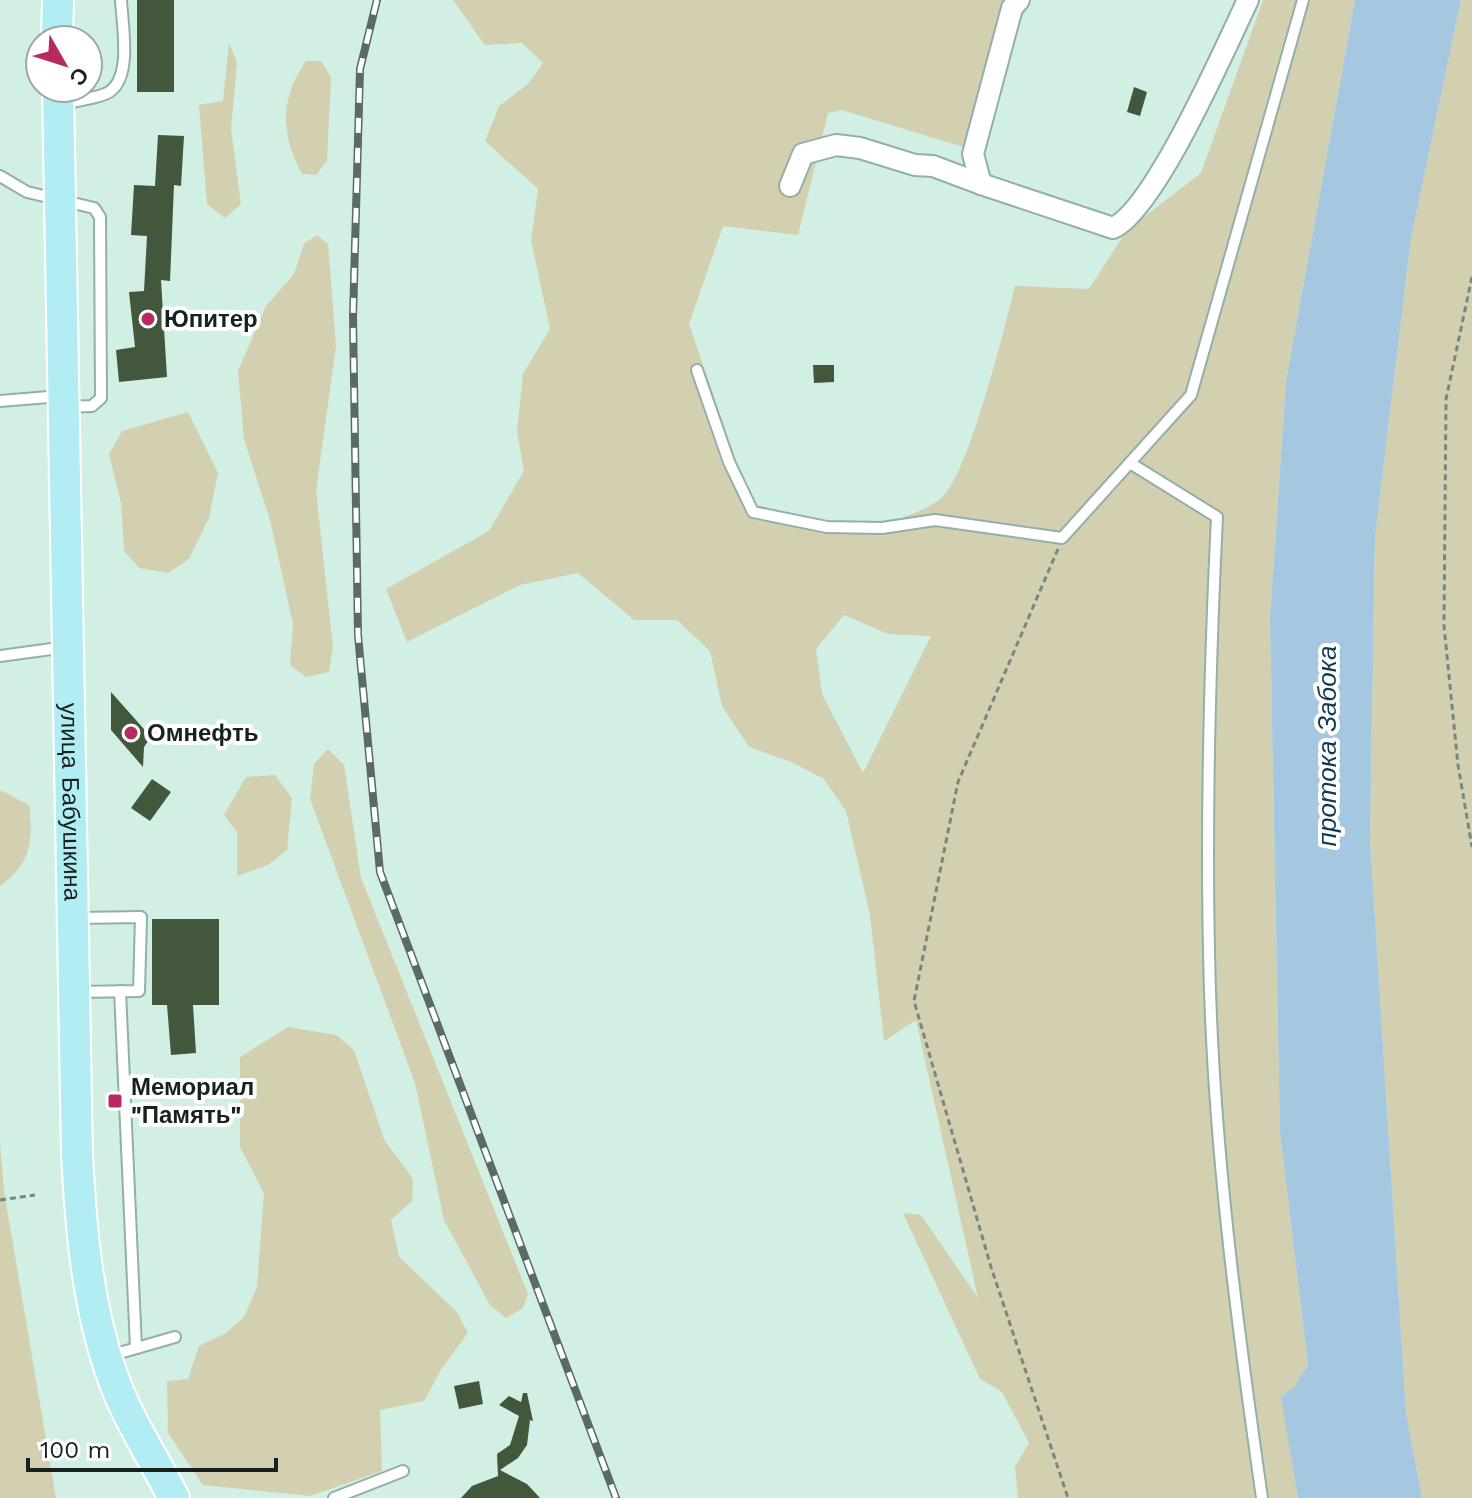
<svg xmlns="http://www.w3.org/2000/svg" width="1472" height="1498" font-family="'Work Sans',sans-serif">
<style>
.green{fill:#d2d0b0;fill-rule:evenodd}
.water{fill:#a5c8e0}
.building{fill:#42573c}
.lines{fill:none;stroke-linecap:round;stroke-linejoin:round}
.service-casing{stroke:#93b0a6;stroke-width:14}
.minor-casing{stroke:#93b0a6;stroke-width:24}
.primary-casing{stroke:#fff;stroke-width:34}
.path{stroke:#758982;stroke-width:3;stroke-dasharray:6 4;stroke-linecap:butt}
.service{stroke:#fff;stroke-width:10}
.minor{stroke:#fff;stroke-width:20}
.primary{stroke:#b3edf4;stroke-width:30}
.rail-casing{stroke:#596b64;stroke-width:8}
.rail{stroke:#fff;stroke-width:5;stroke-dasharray:15;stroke-linecap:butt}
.poi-dot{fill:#b82a5f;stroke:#fff;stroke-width:3}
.labels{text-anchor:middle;stroke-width:8;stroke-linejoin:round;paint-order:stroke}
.poi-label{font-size:24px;font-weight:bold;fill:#17221e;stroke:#fff;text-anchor:start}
.street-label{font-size:24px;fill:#17221e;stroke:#fff}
.water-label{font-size:26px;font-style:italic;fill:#103a54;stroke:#fff}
</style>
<rect width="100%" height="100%" fill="#d2efe4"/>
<!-- green -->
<g class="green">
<path d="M 453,0 L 1030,0 L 963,147 L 842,110 L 828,113 L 798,235 L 723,226 L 689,324 L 751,504 C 780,510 832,527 859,526 C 885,525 920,514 940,499 C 968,479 1005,325 1015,286 L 1089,289 L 1127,230 L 1201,173 L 1263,0 L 1355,0 L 1286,381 L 1270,618 L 1280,1133 L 1308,1365 L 1294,1387 L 1282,1397 L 1298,1498 L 1018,1498 L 1015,1467 L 1029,1443 L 1002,1392 L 980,1379 L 903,1213 L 921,1215 L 978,1298 L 916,1020 L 884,1041 L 870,915 L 846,811 L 824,779 L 791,762 L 749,747 L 722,706 L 710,651 L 677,620 L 634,620 L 578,573 L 520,585 L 407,642 L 386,589 L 489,531 L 524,471 L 517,432 L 523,374 L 550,329 L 531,240 L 538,189 L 485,141 L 499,106 L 528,84 L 543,63 L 522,43 L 485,45 ZM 844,615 L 888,634 L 931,636 L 863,773 L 822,694 L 816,649 Z"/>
<polygon points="1461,0 1472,0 1472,1498 1422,1498 1406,1413 1370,839 1375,537 1411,238"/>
<polygon points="229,42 237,63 231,129 241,204 225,218 207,204 199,105 223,101"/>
<path d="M 306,61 L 321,61 L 331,77 L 327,161 L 316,175 L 302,174 C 280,133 280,99 306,61 Z"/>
<polygon points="317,235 328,244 336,346 316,491 333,647 329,672 306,677 290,665 293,624 270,520 244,439 238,371 266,306 294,274 304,244"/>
<polygon points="188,412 218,473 209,518 189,559 168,573 139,568 124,551 121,503 109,454 122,431"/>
<polygon points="328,749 344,765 361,878 528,1294 523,1308 506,1318 490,1305 444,1220 415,1083 310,799 314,764"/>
<polygon points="275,775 292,798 287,850 268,865 237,876 237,832 224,815 246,777"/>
<path d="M 0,790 L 29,805 C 33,840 32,863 0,886 Z"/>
<polygon points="288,1027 336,1035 354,1050 384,1139 413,1179 412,1201 391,1220 399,1257 457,1312 468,1333 442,1368 424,1401 380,1410 382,1471 310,1496 203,1485 168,1433 167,1381 188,1379 199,1346 226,1333 244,1317 257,1287 264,1193 240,1147 240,1057"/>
<polygon points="0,1142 4,1191 56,1498 0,1498"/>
</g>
<!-- water -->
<polygon class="water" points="1355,0 1461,0 1411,238 1375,537 1370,839 1406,1413 1422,1498 1298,1498 1281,1397 1294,1387 1308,1365 1280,1133 1270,618 1286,381"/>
<!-- building -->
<g class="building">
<rect x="137" y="0" width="37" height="92"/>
<polygon points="1134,87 1147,92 1140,116 1127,112"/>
<polygon points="158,135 184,136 181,186 174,185 170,281 161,280 167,377 119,382 116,350 135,347 129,292 144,291 147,236 131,235 134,185 155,186"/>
<polygon points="813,365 834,365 834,382 814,383"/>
<polygon points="111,692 151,737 144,747 143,767 111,730"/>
<polygon points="152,779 171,792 150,821 131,808"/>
<polygon points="152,919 219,919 219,1005 193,1005 196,1053 171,1055 167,1005 152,1005"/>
<polygon points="479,1381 483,1404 459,1409 454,1386"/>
<polygon points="523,1393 527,1393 533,1421 530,1420 527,1445 518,1458 500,1470 527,1484 540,1498 461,1498 472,1486 498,1476 497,1454 510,1445 519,1416 499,1405 509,1396 521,1402"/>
</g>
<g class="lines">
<defs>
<g id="service">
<path d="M 62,104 C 76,101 92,99 105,94 C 134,83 122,24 121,0"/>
<polyline points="0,176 27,192 94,208 100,217 101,398 92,406 66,407"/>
<polyline points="697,370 729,462 753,512 827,527 882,528 935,520 1062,538 1191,395 1303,0"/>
<polyline points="0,401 61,396"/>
<path d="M 1130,463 L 1217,517 C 1210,661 1206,807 1209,951 C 1212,1134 1236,1317 1262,1498"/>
<polyline points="0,656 66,647"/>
<polyline points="120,991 136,1348"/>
<polyline points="76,992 139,991 141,917 77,918"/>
<polyline points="109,1356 175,1337"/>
<polyline points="334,1498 403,1471"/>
</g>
<g id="minor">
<path d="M 1019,0 L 1012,8 L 973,154 L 981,184 L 1113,228 C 1155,209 1225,48 1248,0"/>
<polyline points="790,186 803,154 836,145 860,148 915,165 933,166 981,184"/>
</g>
<g id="primary">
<polyline points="57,40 58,0"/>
<path id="s1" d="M 58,88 L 77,1155 C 81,1228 87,1303 111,1372 C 125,1415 153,1457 174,1498"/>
</g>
</defs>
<!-- service casing -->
<use href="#service" class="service-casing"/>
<!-- minor casing -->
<use href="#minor" class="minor-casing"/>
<!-- primary casing -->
<use href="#primary" class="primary-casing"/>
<!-- path -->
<g class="path">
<polyline points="1472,277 1446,399 1444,626 1458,765 1472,847"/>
<polyline points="1058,549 958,782 914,1001 991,1267 1068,1498"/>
<polyline points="0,1200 35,1195"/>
</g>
<!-- service -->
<use href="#service" class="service"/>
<!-- minor -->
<use href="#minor" class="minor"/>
<!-- primary -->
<use href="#primary" class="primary"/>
<defs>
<polyline id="rail" points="377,0 360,69 353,317 358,635 380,872 616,1498"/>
</defs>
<!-- rail casing -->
<use href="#rail" class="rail-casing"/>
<!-- rail -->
<use href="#rail" class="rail"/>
</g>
<!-- markers -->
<g class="poi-dot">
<circle cx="148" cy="319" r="8"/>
<circle cx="131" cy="733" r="8"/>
<rect x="107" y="1093" width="16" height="16" rx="4"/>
</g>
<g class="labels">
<!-- poi labels -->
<g class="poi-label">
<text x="164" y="327">Юпитер</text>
<text x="147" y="741">Омнефть</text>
<text x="131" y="1095">Мемориал<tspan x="131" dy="28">"Память"</tspan></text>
</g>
<!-- street labels -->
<g class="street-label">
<text dy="8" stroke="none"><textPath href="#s1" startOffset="714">улица Бабушкина</textPath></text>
</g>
<!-- water labels -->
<g class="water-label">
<text transform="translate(1327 746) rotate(-90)" y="9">протока Забока</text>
</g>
</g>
<!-- north arrow -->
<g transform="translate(64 64) rotate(129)"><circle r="38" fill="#ffffff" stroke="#a2a7a5" stroke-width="2"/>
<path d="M0-6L14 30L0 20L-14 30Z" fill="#b82a5f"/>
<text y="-12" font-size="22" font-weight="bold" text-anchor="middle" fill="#17221e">С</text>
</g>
<!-- scale -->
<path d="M28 1458v12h248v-12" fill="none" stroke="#17221e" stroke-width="4"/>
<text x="40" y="1458" font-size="24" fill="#17221e" stroke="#ffffff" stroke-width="6" paint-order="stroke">100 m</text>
</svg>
